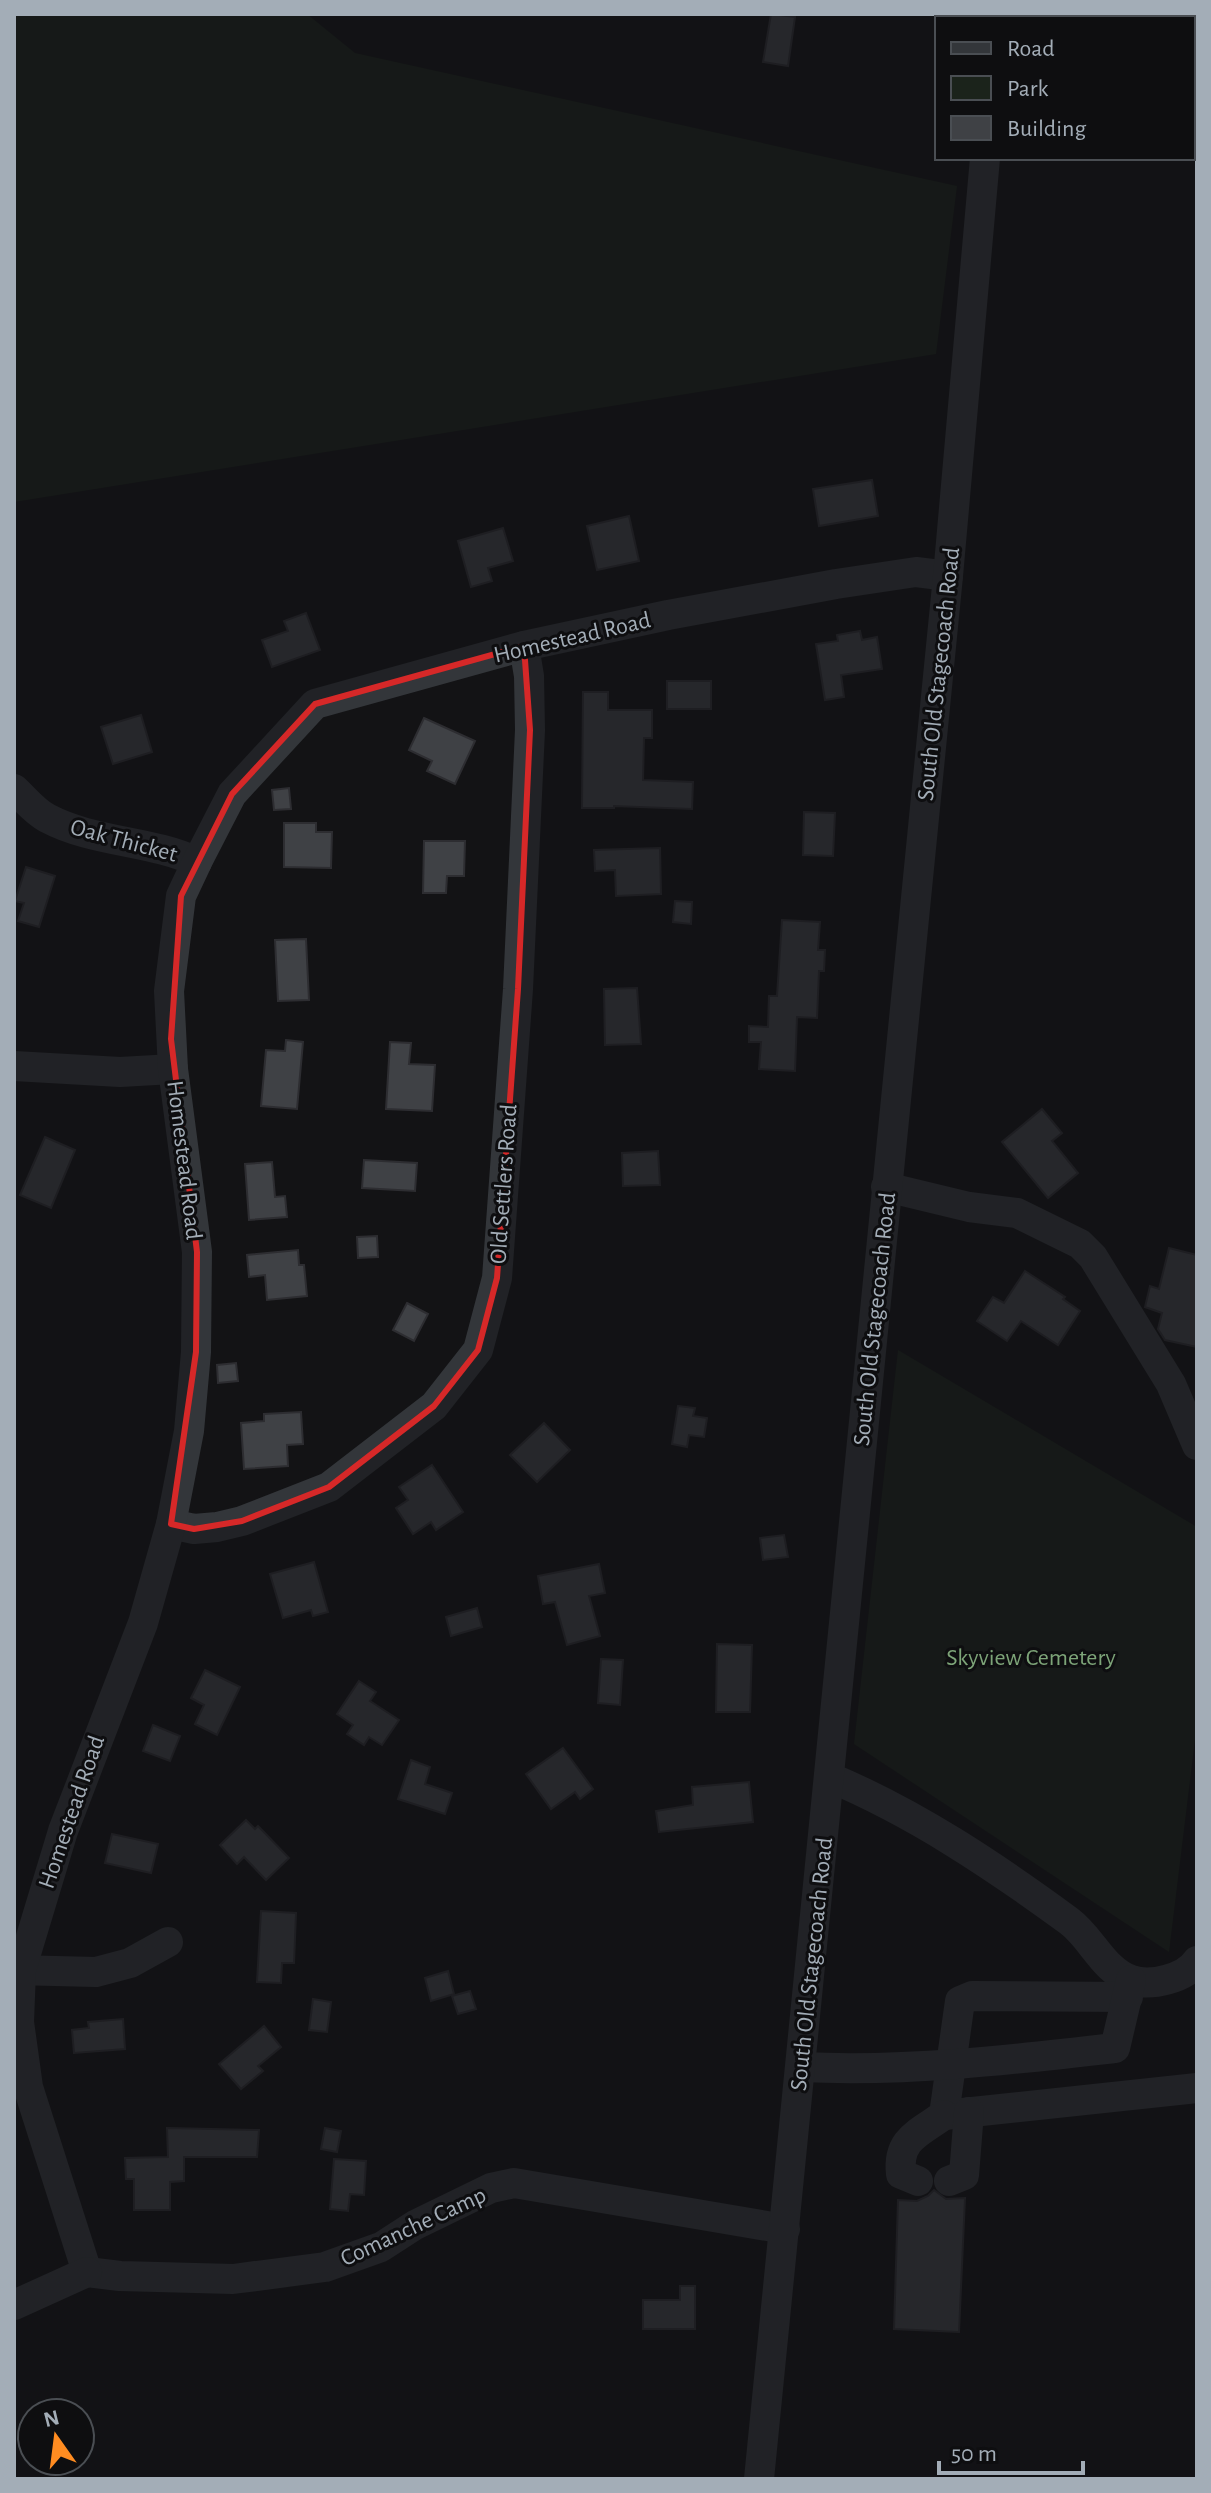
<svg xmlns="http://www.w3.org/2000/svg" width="1211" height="2493" font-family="'Alegreya Sans',sans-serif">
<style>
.green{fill:#1b231b}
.building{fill:#3f4145;stroke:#2d2d31;stroke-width:2}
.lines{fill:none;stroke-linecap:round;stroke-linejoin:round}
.minor{stroke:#33363a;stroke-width:30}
.marked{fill:none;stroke:#d62828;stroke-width:6;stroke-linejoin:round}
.labels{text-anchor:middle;stroke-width:6;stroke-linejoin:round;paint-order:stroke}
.street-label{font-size:24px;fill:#a3adb7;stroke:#0e0e10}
.park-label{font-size:24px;fill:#7da478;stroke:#0e0e10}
</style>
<rect width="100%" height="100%" fill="#131315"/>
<!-- green -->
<g class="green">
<polygon points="14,14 307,14 355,53 957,186 936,354 14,502"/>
<polygon points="898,1350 1197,1527 1197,1723 1169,1952 854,1744"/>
</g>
<!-- building -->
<g class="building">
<polygon points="771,14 795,17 788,66 763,62"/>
<polygon points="872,480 878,516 819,526 813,489"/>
<polygon points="629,516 639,561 597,570 587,526"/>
<polygon points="503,528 513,561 488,568 492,581 471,587 458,541"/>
<polygon points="306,613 320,650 272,667 262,640 288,631 284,621"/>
<polygon points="860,631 862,640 877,637 882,669 841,675 844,697 825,700 816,644 838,641 837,635"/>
<rect x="667" y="681" width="44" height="28"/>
<polygon points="583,692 608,692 608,710 652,710 652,738 644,738 643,780 693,782 692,809 614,806 614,808 582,808"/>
<polygon points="141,715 152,752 113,764 101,727"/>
<polygon points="424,718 475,741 455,784 427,771 432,761 409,750"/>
<polygon points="289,788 291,809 274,810 272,790"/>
<polygon points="804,812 835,813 833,856 803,855"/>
<polygon points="284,823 316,823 316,832 332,832 331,868 284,867"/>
<polygon points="424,841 465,841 464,876 447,876 446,893 423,893"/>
<polygon points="660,848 661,894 616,896 615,870 595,871 594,850"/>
<polygon points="26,867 55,876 39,927 18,921 24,903 15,901"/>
<polygon points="675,901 692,902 691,924 673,922"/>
<polygon points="782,920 820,922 818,950 825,950 824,971 819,971 817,1018 797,1017 795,1071 759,1069 761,1042 749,1042 749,1026 768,1027 769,996 777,996"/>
<polygon points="306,939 309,1000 278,1001 275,940"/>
<polygon points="637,988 641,1044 605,1045 604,989"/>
<polygon points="286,1040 303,1042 297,1109 261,1106 266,1050 285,1051"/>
<polygon points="390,1042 411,1043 409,1064 435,1065 432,1111 386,1109"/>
<polygon points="1042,1109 1062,1133 1052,1141 1078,1173 1048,1198 1002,1142"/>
<polygon points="45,1137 75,1150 51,1208 20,1195"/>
<polygon points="658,1151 660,1185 623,1186 622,1153"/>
<polygon points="364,1160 417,1163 415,1191 362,1188"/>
<polygon points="272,1162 275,1197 285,1196 287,1217 249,1220 245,1164"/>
<polygon points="377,1236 378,1257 358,1258 357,1237"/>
<polygon points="1169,1248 1197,1255 1197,1347 1165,1340 1158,1329 1162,1313 1145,1307 1150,1286 1159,1289"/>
<polygon points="298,1250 299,1265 304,1265 307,1296 267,1300 265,1275 249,1277 247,1255"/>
<polygon points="1025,1271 1065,1297 1063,1299 1080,1311 1058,1345 1021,1321 1007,1341 977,1321 993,1297 1004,1303"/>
<polygon points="407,1303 428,1314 414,1341 393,1330"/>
<polygon points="236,1363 238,1381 218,1383 217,1365"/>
<polygon points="678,1406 695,1408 693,1416 707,1418 704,1437 689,1435 687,1447 672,1444"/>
<polygon points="301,1412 303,1444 287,1445 288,1466 244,1469 241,1423 264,1421 264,1414"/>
<polygon points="544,1423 570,1450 537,1482 510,1455"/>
<polygon points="432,1465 463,1512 436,1530 431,1522 413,1534 396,1508 408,1500 399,1487"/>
<polygon points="784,1535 788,1557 763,1560 760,1538"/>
<polygon points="314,1562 328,1612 313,1616 311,1610 283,1618 270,1574"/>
<polygon points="599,1564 605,1593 589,1596 600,1636 567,1645 555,1602 543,1604 538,1576"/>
<polygon points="477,1608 482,1627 451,1636 446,1617"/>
<polygon points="717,1644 752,1645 750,1712 716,1712"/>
<polygon points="601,1659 623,1660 620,1705 598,1703"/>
<polygon points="205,1670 240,1687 217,1735 195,1724 204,1705 191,1698"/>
<polygon points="359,1681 376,1692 370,1701 399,1720 382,1745 369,1737 364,1745 347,1734 353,1725 337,1714"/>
<polygon points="153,1725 180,1736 170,1761 143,1751"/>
<polygon points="563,1748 593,1789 580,1799 575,1792 551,1809 526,1774"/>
<polygon points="411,1760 430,1767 425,1784 452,1793 445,1814 398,1799"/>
<polygon points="749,1782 753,1822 659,1832 656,1811 693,1805 692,1787"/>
<polygon points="246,1820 255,1829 258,1826 289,1858 266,1880 244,1857 237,1864 220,1845"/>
<polygon points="112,1834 158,1844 151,1873 105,1863"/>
<polygon points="261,1911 296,1913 294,1963 282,1963 281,1983 257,1982"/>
<polygon points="448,1971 454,1994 431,2001 425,1978"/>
<polygon points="470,1991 476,2009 458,2014 452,1996"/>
<polygon points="313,1999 331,2002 327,2032 309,2030"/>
<polygon points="123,2019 125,2049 74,2053 72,2030 89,2028 88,2022"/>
<polygon points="264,2026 281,2047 258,2066 263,2071 241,2089 219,2064"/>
<polygon points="167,2128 259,2130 257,2157 184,2157 184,2181 170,2182 170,2210 134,2210 134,2179 126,2179 125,2158 168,2157"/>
<polygon points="325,2128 341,2131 337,2152 321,2149"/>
<polygon points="334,2159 366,2161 364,2195 350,2194 348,2211 330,2209"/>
<polygon points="934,2190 946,2199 965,2198 959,2332 894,2329 898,2200 917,2201 928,2196"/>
<polygon points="680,2286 695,2286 695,2329 643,2329 643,2300 680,2300"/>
</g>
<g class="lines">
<!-- minor -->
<g class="minor">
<polyline points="998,18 998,14"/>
<path d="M 14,789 C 24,798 35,812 47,818 C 94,843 151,840 197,862"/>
<polyline points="14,1066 120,1072 173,1069"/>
<polyline points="886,1187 969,1207 1017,1213 1080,1244 1093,1257 1171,1384 1197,1445"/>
<polyline points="171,1524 194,1529 217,1527 242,1521 329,1487 434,1406 478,1350 497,1278 518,989 530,730 529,676 524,646"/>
<path d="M 829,1777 C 915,1813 994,1866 1069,1921 C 1092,1938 1103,1970 1131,1980 C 1151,1987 1186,1978 1197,1961"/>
<polyline points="14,1970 96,1972 130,1963 168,1942"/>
<polyline points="1128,1997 972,1996 960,2001 944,2115 1197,2088"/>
<path d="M 801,2067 C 906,2072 1010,2060 1115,2048 L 1131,1980"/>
<path d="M 918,2181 L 901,2174 C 897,2139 919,2133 944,2115"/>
<polyline points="949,2181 964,2175 969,2112"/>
<polyline points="87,2272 28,2087 19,2022 21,1970 63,1831 143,1623 171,1524 189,1431 196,1352 197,1252 173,1069 169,991 181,896 197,862 232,794 315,704 524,646 668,615 836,584 916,572 948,576"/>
<polyline points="87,2272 120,2276 233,2279 325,2267 381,2247 415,2225 491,2188 514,2183 785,2229"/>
<polyline points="14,2305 87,2272"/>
<polyline points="759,2479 948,576 985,158"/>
</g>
</g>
<!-- marked area -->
<path d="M0 0H1211V2493H0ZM 524,646 L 530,730 L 518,989 L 497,1278 L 478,1350 L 434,1406 L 329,1487 L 242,1521 L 194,1529 L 171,1524 L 196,1352 L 197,1252 L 171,1039 L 181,896 L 232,794 L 315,704 Z" fill="#131315" fill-opacity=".55" fill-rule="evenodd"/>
<path class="marked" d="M 524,646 L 530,730 L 518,989 L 497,1278 L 478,1350 L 434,1406 L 329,1487 L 242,1521 L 194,1529 L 171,1524 L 196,1352 L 197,1252 L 171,1039 L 181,896 L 232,794 L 315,704 Z"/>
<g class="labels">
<!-- street labels -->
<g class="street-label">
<text transform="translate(572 637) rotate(-13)" y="8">Homestead Road</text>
<text transform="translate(938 674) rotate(-84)" y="8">South Old Stagecoach Road</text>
<text transform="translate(124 840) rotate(15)" y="8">Oak Thicket</text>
<text transform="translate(185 1160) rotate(83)" y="8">Homestead Road</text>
<text transform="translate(503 1184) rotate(-86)" y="8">Old Settlers Road</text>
<text transform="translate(874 1319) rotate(-84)" y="8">South Old Stagecoach Road</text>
<text transform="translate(71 1812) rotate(-71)" y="8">Homestead Road</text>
<text transform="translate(811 1964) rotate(-84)" y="8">South Old Stagecoach Road</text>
<text transform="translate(413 2226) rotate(-25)" y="8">Comanche Camp</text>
</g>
<!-- park labels -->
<g class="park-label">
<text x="1031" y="1665">Skyview Cemetery</text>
</g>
</g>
<!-- border -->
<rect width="1211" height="2493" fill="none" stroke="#a3adb7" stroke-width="32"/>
<!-- legend -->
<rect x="935" y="16" width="260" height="144" fill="#0e0e10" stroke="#4a4e53" stroke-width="2"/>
<rect x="951" y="42" width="40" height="12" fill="#33363a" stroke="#4a4e53" stroke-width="2"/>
<text x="1007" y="56" font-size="24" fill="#a3adb7">Road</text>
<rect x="951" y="76" width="40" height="24" fill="#1b231b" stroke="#4a4e53" stroke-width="2"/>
<text x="1007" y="96" font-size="24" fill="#a3adb7">Park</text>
<rect x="951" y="116" width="40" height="24" fill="#3f4145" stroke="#4a4e53" stroke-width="2"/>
<text x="1007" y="136" font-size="24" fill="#a3adb7">Building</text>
<!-- north arrow -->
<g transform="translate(56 2437) rotate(346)"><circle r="38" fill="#0e0e10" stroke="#4a4e53" stroke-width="2"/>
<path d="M0-6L14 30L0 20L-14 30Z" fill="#ff8c21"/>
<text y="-12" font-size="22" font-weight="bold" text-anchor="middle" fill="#a3adb7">N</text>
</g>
<!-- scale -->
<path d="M939 2461v12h144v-12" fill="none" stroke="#a3adb7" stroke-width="4"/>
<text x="951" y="2461" font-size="24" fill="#a3adb7" stroke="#0e0e10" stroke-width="6" paint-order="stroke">50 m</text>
</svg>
